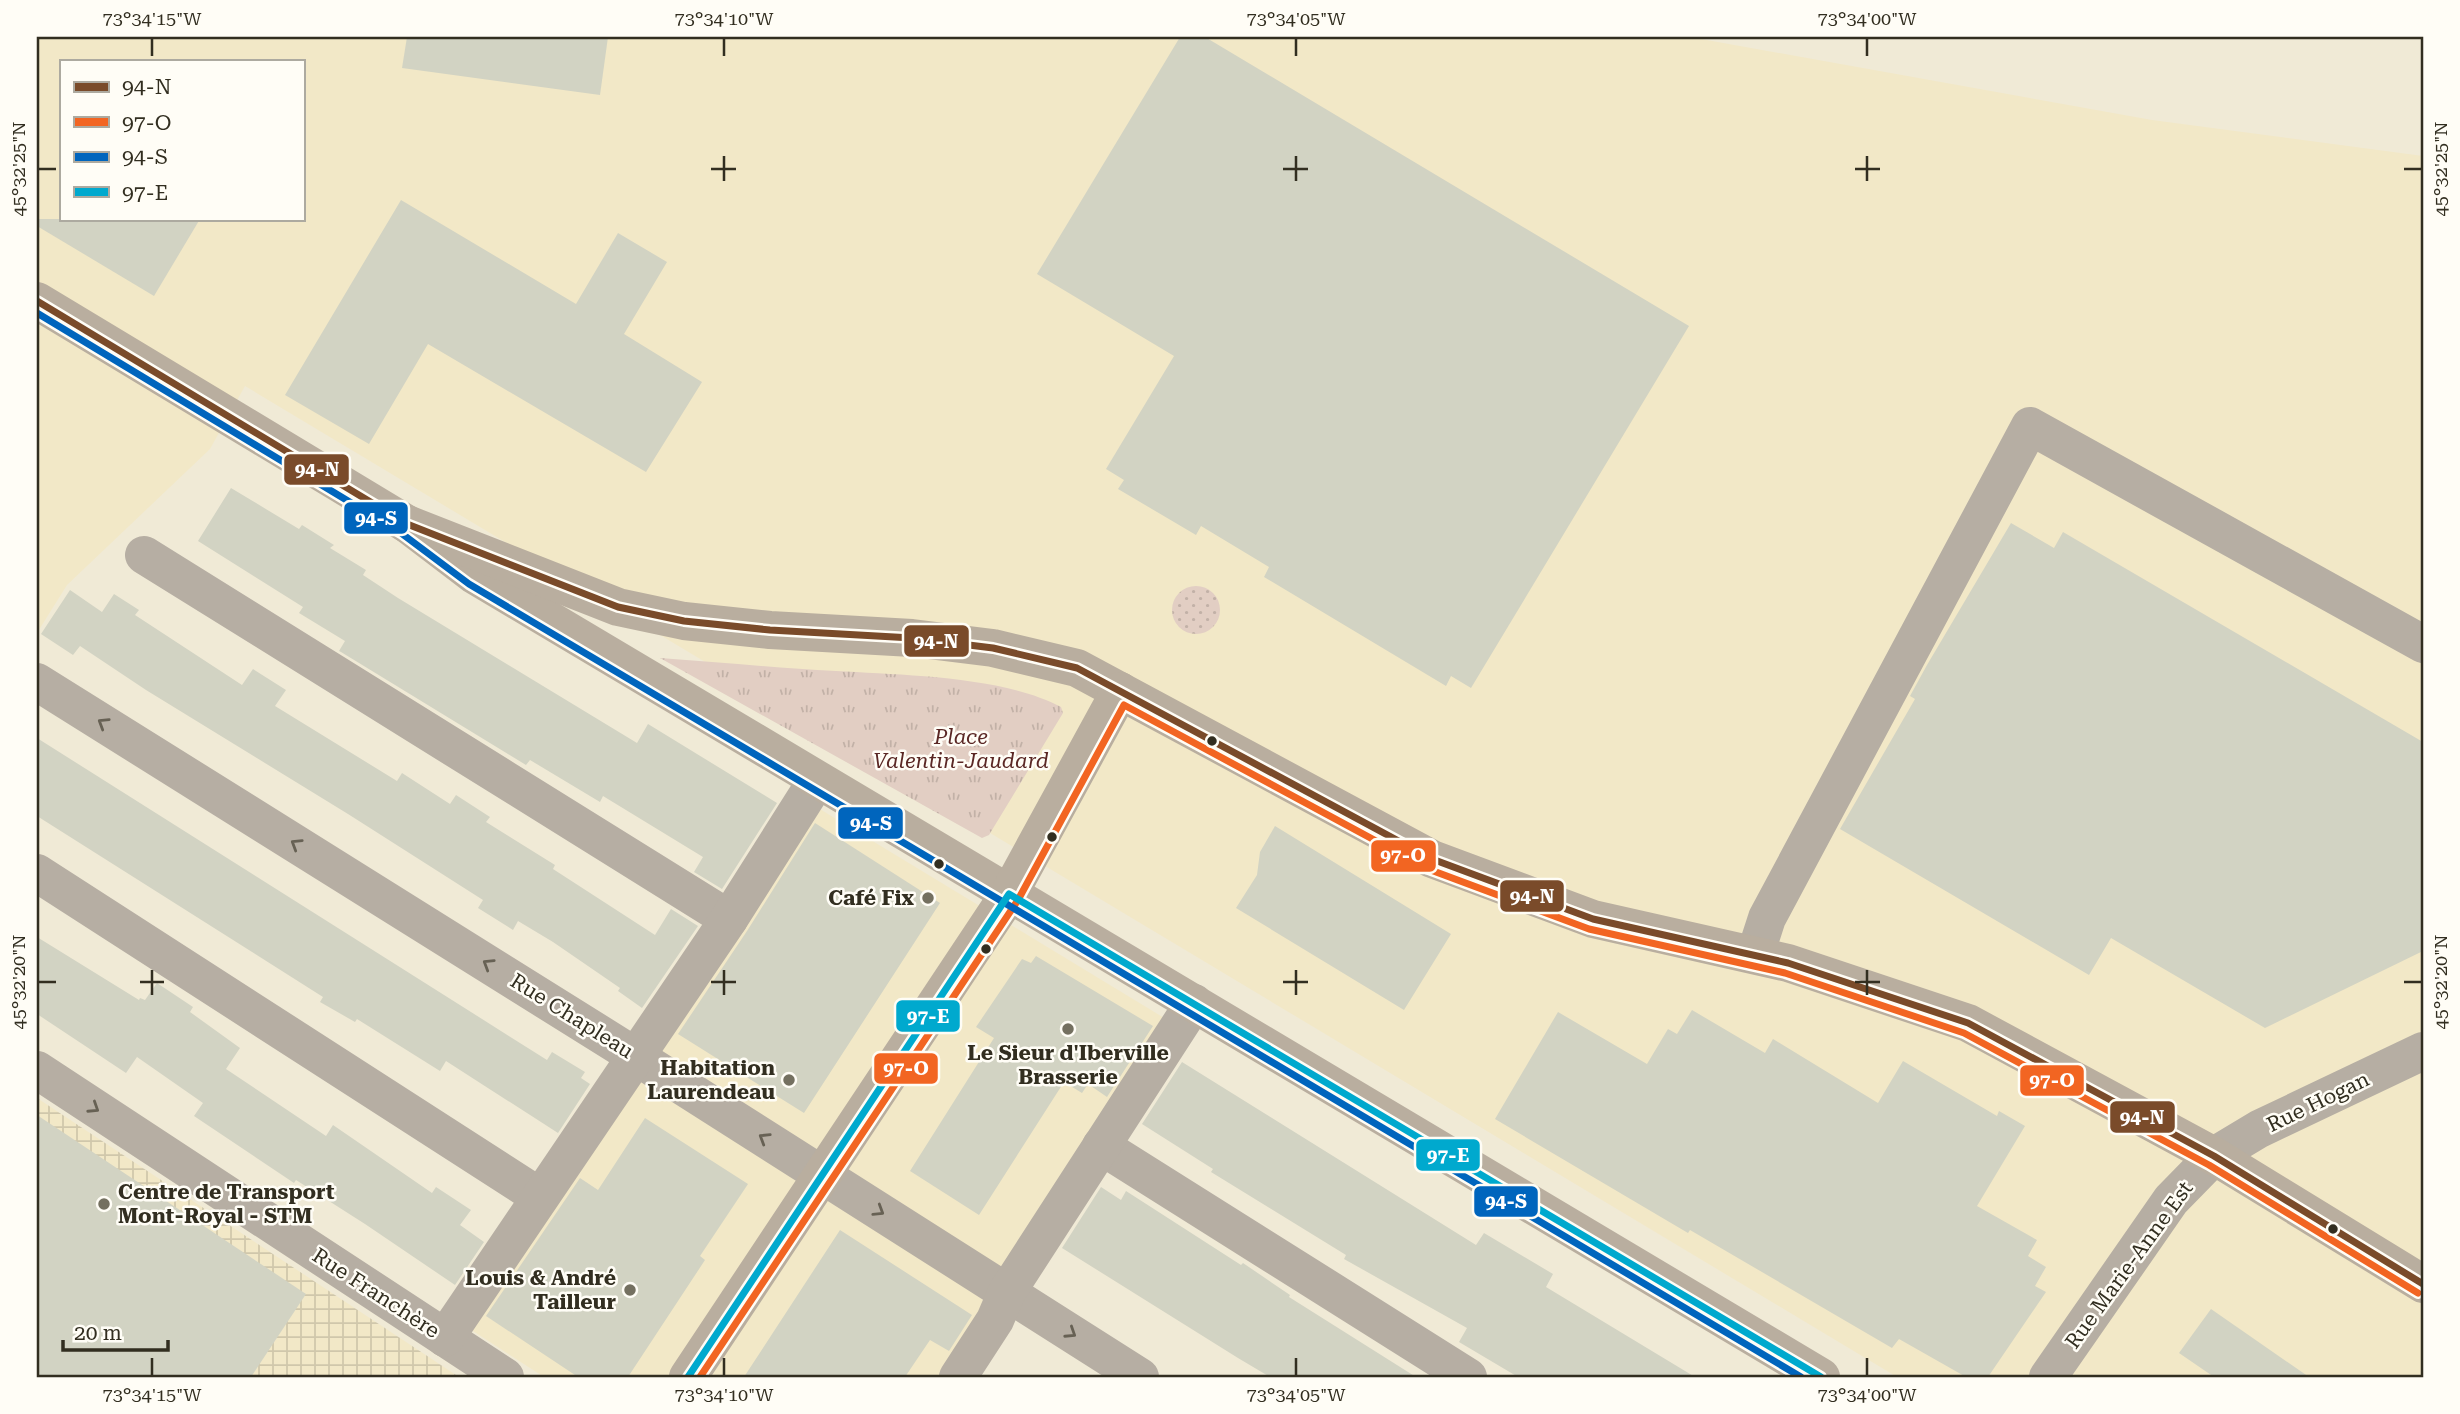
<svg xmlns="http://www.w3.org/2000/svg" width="2460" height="1414" font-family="'Roboto Serif',serif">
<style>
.built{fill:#f2e8c7;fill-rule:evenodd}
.industrial{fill:url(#industrial-grid)}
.grass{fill:url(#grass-dots)}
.park{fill:url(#park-tufts)}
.building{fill:#d2d3c3}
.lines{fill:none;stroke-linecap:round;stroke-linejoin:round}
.minor{stroke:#b6aea3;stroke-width:38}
.major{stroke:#b9ae9f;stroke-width:38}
.bus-1-casing{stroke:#fffdf6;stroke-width:12}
.bus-2-casing{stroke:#fffdf6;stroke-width:12}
.bus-3-casing{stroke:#fffdf6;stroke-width:12}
.bus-4-casing{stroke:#fffdf6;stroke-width:12}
.bus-1{stroke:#7a4b2a;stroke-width:7}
.bus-2{stroke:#f26522;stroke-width:7}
.bus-3{stroke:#0065bd;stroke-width:7}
.bus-4{stroke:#00a9ce;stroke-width:7}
.oneway{stroke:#676154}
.ticks{fill:none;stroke:#322e20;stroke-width:2.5}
.bus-dot{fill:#322e20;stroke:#fffdf6;stroke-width:2.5}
.poi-dot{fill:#747060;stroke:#fffdf6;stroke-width:2.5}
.labels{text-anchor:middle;stroke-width:5;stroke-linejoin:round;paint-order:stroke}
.park-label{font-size:21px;font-style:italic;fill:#5a2724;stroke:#fffdf6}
.poi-label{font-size:21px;font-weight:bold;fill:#322e20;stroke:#fffdf6;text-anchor:end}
.street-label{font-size:21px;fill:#322e20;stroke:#fffdf6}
.line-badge{stroke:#fffdf6;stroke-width:2.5}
.badge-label{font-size:19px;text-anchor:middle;font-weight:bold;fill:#fff}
.neatline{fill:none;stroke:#322e20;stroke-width:2.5}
.ticks-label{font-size:18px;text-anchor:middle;fill:#322e20}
</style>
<defs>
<pattern id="industrial-grid" width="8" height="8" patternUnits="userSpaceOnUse" patternTransform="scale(1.75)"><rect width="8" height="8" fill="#f2e8c7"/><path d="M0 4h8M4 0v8" fill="none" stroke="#d0c7ab"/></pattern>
<pattern id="grass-dots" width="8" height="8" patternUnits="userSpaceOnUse" patternTransform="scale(1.75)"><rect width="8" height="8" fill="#e2cec3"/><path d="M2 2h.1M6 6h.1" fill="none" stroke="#c2b1a7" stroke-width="1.8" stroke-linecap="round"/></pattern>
<pattern id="park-tufts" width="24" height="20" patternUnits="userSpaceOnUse" patternTransform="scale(1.75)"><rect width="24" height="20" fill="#e2cec3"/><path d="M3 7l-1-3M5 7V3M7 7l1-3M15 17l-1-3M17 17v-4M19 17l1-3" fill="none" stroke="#c2b1a7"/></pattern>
</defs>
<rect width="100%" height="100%" fill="#f0ead6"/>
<!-- built -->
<g class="built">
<path d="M 37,37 L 1690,37 L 2152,120 L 2423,156 L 2423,1377 L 1897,1377 L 245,386 L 210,449 L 67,585 L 37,633 ZM 61,61 L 303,61 L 303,219 L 61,219 Z"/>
<polygon points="800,797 1184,1030 965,1377 544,1377 453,1318"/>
</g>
<!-- industrial -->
<polygon class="industrial" points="37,1098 459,1377 37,1377"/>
<!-- grass -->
<circle class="grass" cx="1196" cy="610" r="24"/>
<!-- park -->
<path class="park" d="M 660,658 C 719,662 777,668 836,671 C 902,675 1003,676 1061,707 L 1063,713 L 989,835 L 982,838 Z"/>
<!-- building -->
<g class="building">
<polygon points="407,37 608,37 600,95 402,68"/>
<polygon points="1180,37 1205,37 1689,326 1471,688 1451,676 1446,686 1264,577 1269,567 1201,526 1196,535 1118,489 1124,480 1106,469 1174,356 1037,274"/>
<polygon points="401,200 576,304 618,233 667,262 624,334 702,382 646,472 428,344 369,444 285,395"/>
<polygon points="37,219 200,219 154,296 37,226"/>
<polygon points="231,488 299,529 302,525 334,545 330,548 366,570 363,575 398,598 637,743 648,724 777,803 722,889 694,872 703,857 603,796 600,802 530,760 526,765 341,652 339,651 345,641 299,613 303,607 198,541"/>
<polygon points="2011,523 2054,548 2063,532 2423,742 2423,951 2265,1028 2111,938 2089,975 1840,829 1915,699 1910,696 1927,665"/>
<polygon points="70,590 102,612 114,594 139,610 135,615 242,685 253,669 286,690 275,706 397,781 402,773 450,804 456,795 490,817 486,822 555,865 553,869 655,935 671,909 698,926 642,1008 618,991 620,988 553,942 518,921 513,930 478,908 483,900 348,814 146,690 80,646 73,655 41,634"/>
<polygon points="37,738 547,1060 552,1052 585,1072 581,1078 590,1084 558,1133 446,1061 440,1071 357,1019 355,1022 320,1002 323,997 37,816"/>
<polygon points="815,823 940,903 804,1113 678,1034 747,931"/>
<polygon points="1275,826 1451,934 1404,1010 1236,908 1257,875 1260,852"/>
<polygon points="37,937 139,1000 140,998 145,1000 157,983 193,1007 190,1012 240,1048 226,1069 326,1136 333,1125 432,1193 436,1187 471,1210 460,1225 484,1242 455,1285 365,1224 296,1180 294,1183 194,1116 203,1103 137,1057 126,1073 37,1014"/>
<polygon points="1036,956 1153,1026 1107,1097 1088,1084 1082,1093 1064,1082 979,1215 910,1171 994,1038 976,1027 1022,959 1031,963"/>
<polygon points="1692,1010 1765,1053 1773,1039 1878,1103 1903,1061 1997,1116 1999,1111 2025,1126 1977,1206 2037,1240 2028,1256 2046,1267 2035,1286 2046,1292 1988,1377 1966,1377 1899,1339 1892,1348 1690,1230 1688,1233 1495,1119 1558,1012 1647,1064 1668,1029 1677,1034"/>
<polygon points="1182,1062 1476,1245 1484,1233 1553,1274 1546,1287 1695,1377 1518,1377 1459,1342 1467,1328 1344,1259 1346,1255 1211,1172 1213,1169 1142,1124"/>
<polygon points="37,1115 306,1294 251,1377 37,1377"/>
<polygon points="645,1118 748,1184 700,1256 705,1260 628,1377 578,1377 486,1316 580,1178 598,1190"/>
<polygon points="1101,1187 1121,1200 1126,1191 1241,1265 1243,1263 1290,1295 1289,1297 1416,1377 1270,1377 1238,1358 1062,1248"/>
<polygon points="840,1230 972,1315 949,1351 930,1340 905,1377 744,1377"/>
<polygon points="2211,1309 2309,1377 2214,1377 2179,1353"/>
</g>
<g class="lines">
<!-- minor -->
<g class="minor">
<polyline points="144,555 729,919"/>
<polyline points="37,682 635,1056 1140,1377"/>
<polyline points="37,873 540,1197"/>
<polyline points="1755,955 1767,918 2030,426 2423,644"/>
<polyline points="37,1070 505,1377"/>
<polyline points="1101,1146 1468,1377"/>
<polyline points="445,1338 729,919 817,780"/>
<polyline points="958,1377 995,1320 1007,1292 1194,1003"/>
<polyline points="2048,1377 2171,1200 2214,1156 2259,1129 2423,1051"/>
</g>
<!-- major -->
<g class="major">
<polyline points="37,301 407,524 474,575 1821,1377"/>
<polyline points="407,524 618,607 684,621 770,630 912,638 993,648 1077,668 1432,859 1593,919 1788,963 1968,1023 2214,1156 2423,1284"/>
<polyline points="688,1377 1009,894 1120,691"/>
</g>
<defs>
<polyline id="bus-1" points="37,301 407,524 618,607 684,621 770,630 912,638 993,648 1077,668 1432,859 1593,919 1788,963 1968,1023 2214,1156 2423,1284"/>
<polyline id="bus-2" points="700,1377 1018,900 1124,705 1428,869 1589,929 1785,973 1964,1033 2209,1165 2418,1293"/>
<polyline id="bus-3" points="37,313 401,533 469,584 1801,1377"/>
<polyline id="bus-4" points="688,1377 1009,894 1821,1377"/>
</defs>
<!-- bus-1 casing -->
<use href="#bus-1" class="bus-1-casing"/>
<!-- bus-2 casing -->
<use href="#bus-2" class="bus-2-casing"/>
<!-- bus-3 casing -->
<use href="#bus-3" class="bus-3-casing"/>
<!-- bus-4 casing -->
<use href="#bus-4" class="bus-4-casing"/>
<!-- bus-1 -->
<use href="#bus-1" class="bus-1"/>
<!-- bus-2 -->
<use href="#bus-2" class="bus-2"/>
<!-- bus-3 -->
<use href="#bus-3" class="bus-3"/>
<!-- bus-4 -->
<use href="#bus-4" class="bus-4"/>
</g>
<!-- one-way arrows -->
<defs><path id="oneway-chevron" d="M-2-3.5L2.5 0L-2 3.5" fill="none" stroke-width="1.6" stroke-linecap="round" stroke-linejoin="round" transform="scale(1.75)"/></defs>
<g class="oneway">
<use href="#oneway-chevron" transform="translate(103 723) rotate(-148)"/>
<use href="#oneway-chevron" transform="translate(296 844) rotate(-148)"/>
<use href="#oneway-chevron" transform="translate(488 964) rotate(-148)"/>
<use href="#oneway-chevron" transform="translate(94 1108) rotate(33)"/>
<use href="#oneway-chevron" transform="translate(764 1138) rotate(-148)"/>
<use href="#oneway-chevron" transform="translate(879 1211) rotate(32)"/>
<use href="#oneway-chevron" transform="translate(1071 1333) rotate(33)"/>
</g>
<!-- ticks -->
<path class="ticks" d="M 152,38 L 152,56M 724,38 L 724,56M 1296,38 L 1296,56M 1867,38 L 1867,56M 724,156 L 724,181M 1296,156 L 1296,181M 1867,156 L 1867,181M 38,169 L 56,169M 711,169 L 736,169M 1283,169 L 1308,169M 1855,169 L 1880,169M 2404,169 L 2422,169M 152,970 L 152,995M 724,970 L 724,995M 1296,970 L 1296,995M 1867,970 L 1867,995M 38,982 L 56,982M 140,982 L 164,982M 711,982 L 736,982M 1283,982 L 1308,982M 1855,982 L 1880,982M 2404,982 L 2422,982M 152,1358 L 152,1376M 724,1358 L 724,1376M 1296,1358 L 1296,1376M 1867,1358 L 1867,1376"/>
<!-- markers -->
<g class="bus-dot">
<circle cx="1212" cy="741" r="6"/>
<circle cx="1052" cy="837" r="6"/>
<circle cx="939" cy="864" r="6"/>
<circle cx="986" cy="949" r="6"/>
<circle cx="2333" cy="1229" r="6"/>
</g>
<g class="poi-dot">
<circle cx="928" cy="898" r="7"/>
<circle cx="1068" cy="1029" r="7"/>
<circle cx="789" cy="1080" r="7"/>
<circle cx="104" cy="1204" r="7"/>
<circle cx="630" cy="1290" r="7"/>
</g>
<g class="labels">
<!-- park labels -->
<g class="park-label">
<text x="961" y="744">Place<tspan x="961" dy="24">Valentin-Jaudard</tspan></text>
</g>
<!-- poi labels -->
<g class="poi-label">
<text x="914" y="905">Café Fix</text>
<text x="1068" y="1060" text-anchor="middle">Le Sieur d'Iberville<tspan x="1068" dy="24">Brasserie</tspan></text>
<text x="775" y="1075">Habitation<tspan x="775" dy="24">Laurendeau</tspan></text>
<text x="118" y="1199" text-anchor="start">Centre de Transport<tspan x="118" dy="24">Mont-Royal - STM</tspan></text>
<text x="616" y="1285">Louis &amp; André<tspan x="616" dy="24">Tailleur</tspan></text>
</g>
<!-- street labels -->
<g class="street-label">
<text transform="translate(572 1016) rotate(32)" y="7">Rue Chapleau</text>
<text transform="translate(2318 1102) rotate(-26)" y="7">Rue Hogan</text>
<text transform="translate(2129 1265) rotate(-54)" y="7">Rue Marie-Anne Est</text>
<text transform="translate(376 1293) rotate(33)" y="7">Rue Franchère</text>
</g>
</g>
<g class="line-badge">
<rect x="283" y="453" width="67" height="33" rx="7" fill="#7a4b2a"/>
<rect x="343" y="501" width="66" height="34" rx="7" fill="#0065bd"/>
<rect x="903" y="624" width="67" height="34" rx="7" fill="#7a4b2a"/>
<rect x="837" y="806" width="67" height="34" rx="7" fill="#0065bd"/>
<rect x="1370" y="839" width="67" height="34" rx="7" fill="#f26522"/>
<rect x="1499" y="879" width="66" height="34" rx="7" fill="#7a4b2a"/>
<rect x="895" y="999" width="66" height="34" rx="7" fill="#00a9ce"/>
<rect x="873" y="1052" width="66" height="33" rx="7" fill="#f26522"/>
<rect x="2019" y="1064" width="66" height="33" rx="7" fill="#f26522"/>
<rect x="2109" y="1100" width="67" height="34" rx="7" fill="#7a4b2a"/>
<rect x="1415" y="1138" width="66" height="34" rx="7" fill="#00a9ce"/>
<rect x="1473" y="1185" width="66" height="33" rx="7" fill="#0065bd"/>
</g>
<g class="badge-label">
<text x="317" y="476">94-N</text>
<text x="376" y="525">94-S</text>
<text x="936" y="648">94-N</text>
<text x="871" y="830">94-S</text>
<text x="1403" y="862">97-O</text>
<text x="1532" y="903">94-N</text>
<text x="928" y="1023">97-E</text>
<text x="906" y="1075">97-O</text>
<text x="2052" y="1087">97-O</text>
<text x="2142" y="1124">94-N</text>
<text x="1448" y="1162">97-E</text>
<text x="1506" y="1208">94-S</text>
</g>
<!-- border -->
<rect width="2460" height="1414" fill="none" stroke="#fffdf6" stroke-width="77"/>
<!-- legend -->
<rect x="60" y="60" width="245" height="161" fill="#fffdf6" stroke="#adaaa0" stroke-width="2"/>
<rect x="74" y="82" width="35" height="10" fill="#7a4b2a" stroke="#adaaa0" stroke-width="2"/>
<text x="122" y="94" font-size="21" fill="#322e20">94-N</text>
<rect x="74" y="117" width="35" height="10" fill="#f26522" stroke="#adaaa0" stroke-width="2"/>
<text x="122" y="130" font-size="21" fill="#322e20">97-O</text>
<rect x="74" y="152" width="35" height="10" fill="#0065bd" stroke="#adaaa0" stroke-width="2"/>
<text x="122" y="164" font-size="21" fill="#322e20">94-S</text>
<rect x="74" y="187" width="35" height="10" fill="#00a9ce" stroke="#adaaa0" stroke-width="2"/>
<text x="122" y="200" font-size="21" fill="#322e20">97-E</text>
<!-- scale -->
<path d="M63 1340v10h105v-10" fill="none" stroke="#322e20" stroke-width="3.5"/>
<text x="74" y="1340" font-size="21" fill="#322e20" stroke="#fffdf6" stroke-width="5" paint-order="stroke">20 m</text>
<rect x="38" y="38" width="2384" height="1338" class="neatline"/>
<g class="ticks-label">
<text x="152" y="25">73°34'15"W</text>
<text x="724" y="25">73°34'10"W</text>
<text x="1296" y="25">73°34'05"W</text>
<text x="1867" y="25">73°34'00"W</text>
<text transform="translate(19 169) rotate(-90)" y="6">45°32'25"N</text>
<text transform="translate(2441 169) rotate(-90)" y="6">45°32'25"N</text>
<text transform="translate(19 982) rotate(-90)" y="6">45°32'20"N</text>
<text transform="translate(2441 982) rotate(-90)" y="6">45°32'20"N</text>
<text x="152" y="1401">73°34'15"W</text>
<text x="724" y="1401">73°34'10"W</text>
<text x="1296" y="1401">73°34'05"W</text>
<text x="1867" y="1401">73°34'00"W</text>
</g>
</svg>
